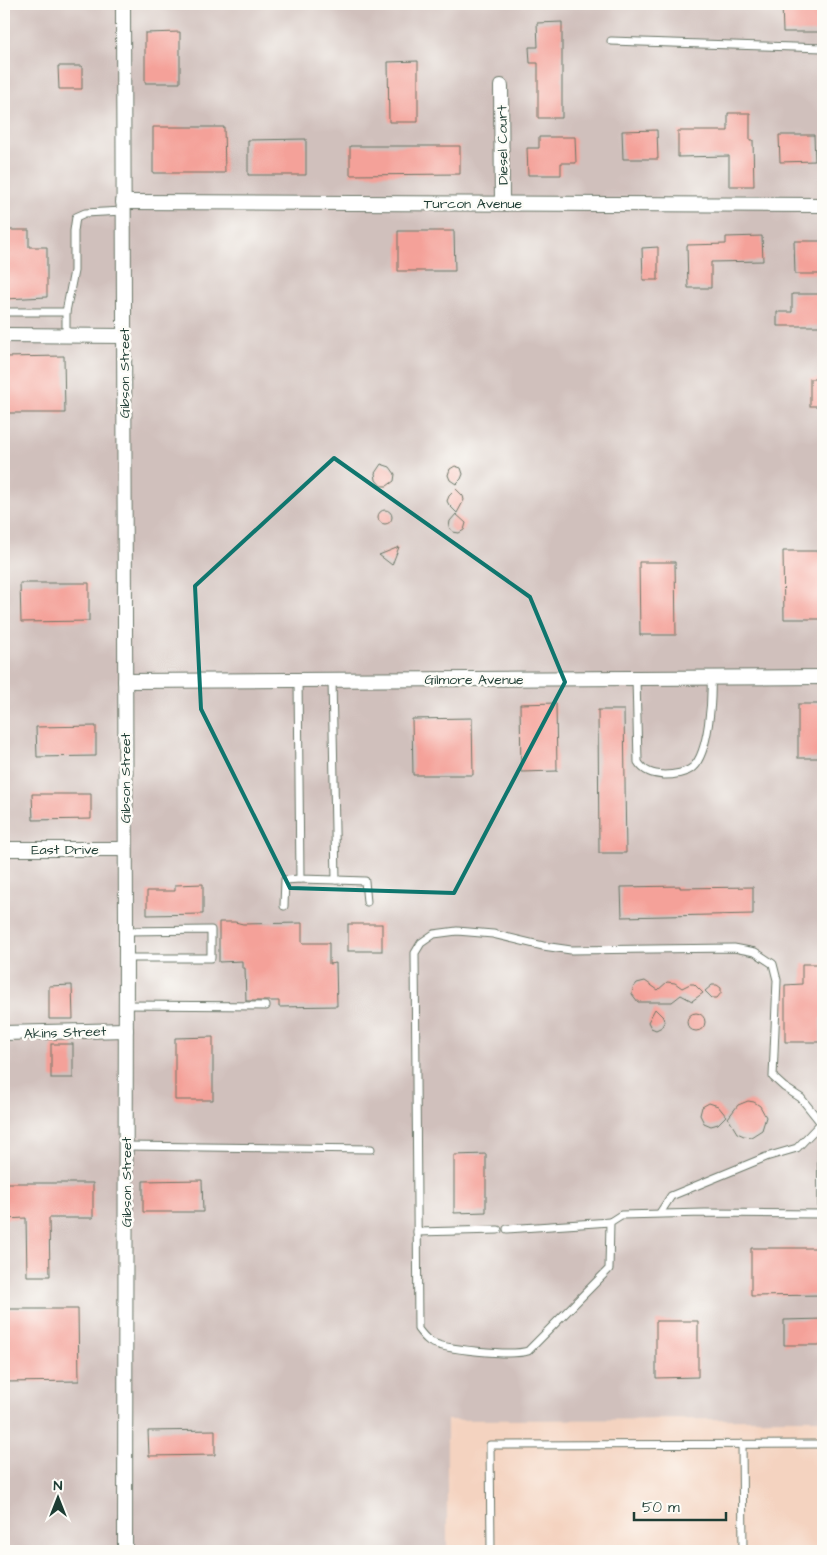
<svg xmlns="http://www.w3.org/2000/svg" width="827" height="1555" font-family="'Architects Daughter',sans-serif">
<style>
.built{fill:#f4d3c0}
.industrial{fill:#d0c0bc}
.building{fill:#f4a199}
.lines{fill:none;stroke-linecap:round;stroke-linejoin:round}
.service-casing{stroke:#6a7667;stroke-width:9}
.minor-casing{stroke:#6a7667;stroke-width:16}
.service{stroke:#fff;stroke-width:7}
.minor{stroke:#fff;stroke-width:14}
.marked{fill:none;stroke:#0f766e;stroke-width:4;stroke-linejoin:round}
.labels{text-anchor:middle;stroke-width:5;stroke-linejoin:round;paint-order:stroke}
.street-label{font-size:14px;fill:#1f3d34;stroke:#fdfcf7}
</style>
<rect width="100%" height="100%" fill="#fdfcf7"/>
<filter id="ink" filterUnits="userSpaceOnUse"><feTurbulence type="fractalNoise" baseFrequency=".02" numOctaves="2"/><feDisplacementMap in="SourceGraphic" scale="10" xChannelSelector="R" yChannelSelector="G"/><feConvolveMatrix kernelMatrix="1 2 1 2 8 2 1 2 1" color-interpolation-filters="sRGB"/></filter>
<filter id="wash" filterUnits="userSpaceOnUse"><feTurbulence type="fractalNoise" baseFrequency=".0096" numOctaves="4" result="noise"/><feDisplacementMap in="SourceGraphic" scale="20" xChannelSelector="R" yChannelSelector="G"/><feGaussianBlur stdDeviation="1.12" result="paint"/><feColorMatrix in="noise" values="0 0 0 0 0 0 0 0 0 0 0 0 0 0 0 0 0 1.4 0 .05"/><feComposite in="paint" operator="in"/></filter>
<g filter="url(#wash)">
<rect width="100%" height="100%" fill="#f4e0c5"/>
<!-- built -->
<polygon class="built" points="823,1419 823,1551 447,1551 446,1420"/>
<!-- industrial -->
<polygon class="industrial" points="4,4 823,4 823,1419 447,1420 447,1551 4,1551"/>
<g id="blocks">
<!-- building -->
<g class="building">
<polygon points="782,4 823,4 823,32 783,32"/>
<polygon points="562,22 562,118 538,118 538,63 530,63 529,47 538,47 537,23"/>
<polygon points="180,32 180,83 145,83 145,33"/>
<polygon points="418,61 418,122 389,122 388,62"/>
<polygon points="58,66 82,66 82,89 59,89"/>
<polygon points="728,113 750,113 750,140 753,140 754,186 729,186 729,156 678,157 678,131 728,131"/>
<polygon points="153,127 224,127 225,173 153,173"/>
<polygon points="657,130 658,159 623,159 622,131"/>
<polygon points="779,135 814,135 815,161 780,162"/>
<polygon points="539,137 575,137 576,163 561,163 561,175 528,175 527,148 539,148"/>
<polygon points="306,139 306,175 248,175 248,140"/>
<polygon points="350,146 460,146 460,174 350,175"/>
<polygon points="4,230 29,230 29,247 47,247 47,297 4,299"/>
<polygon points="398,231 454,231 455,271 398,271"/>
<polygon points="762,236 763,261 711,262 711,288 688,288 687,245 726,244 726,237"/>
<polygon points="794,241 823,241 823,274 795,274"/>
<polygon points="658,247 658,280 643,280 642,248"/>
<polygon points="792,294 823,294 823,326 777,326 777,312 792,312"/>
<polygon points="64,356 65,413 4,413 4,357"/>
<rect x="810" y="379" width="13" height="27"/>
<polygon points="381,464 390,467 395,474 394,481 387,486 381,486 376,480 375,473"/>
<polygon points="455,466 461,468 463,474 461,479 456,484 450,480 448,475 450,469"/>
<polygon points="456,489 463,496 464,500 457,513 449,505 447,501 449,496"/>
<circle cx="385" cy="517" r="7"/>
<polygon points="456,514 466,523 464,530 459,533 453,532 449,527 450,521"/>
<polygon points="399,547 392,565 379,555"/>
<polygon points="783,551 823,551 823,619 784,619"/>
<polygon points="639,562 675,562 676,635 640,635"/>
<polygon points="20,583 89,583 89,621 21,622"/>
<polygon points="556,703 557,771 521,772 520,704"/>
<rect x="798" y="704" width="25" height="54"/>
<polygon points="598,710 624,710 626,853 599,853"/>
<polygon points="472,718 473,775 413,775 412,719"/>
<polygon points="96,726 96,756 37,757 36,727"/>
<polygon points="32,794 91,794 91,819 33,820"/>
<polygon points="203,884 203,914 147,915 147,891 175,891 175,885"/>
<polygon points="680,886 680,888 753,887 753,914 622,917 621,887"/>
<polygon points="219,922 235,922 243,924 302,923 302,943 329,943 329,964 336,963 337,1006 279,1007 279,1001 246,1001 245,968 242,968 242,961 219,962"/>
<rect x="348" y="924" width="34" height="27"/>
<polygon points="802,964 823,964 823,1018 820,1018 820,1042 785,1042 785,985 802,984"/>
<polygon points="645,981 658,990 667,982 675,983 682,988 690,984 694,984 703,993 692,1001 681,995 672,1002 638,1002 632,994 633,988 637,983"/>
<polygon points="72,985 73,1019 49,1019 49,986"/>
<polygon points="712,985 717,985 721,988 721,993 717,998 712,998 705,991"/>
<polygon points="655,1009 663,1017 664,1022 662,1027 656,1030 651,1028 648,1022"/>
<circle cx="696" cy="1022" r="9"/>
<polygon points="213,1037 213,1100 175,1100 175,1038"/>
<rect x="51" y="1044" width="22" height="34"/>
<polygon points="748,1101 754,1102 760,1106 766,1117 762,1130 751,1137 744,1136 737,1133 728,1118 738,1105"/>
<polygon points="709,1103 718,1106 726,1116 718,1124 711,1126 704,1123 700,1115 702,1107"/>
<polygon points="486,1154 486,1212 454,1213 454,1155"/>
<polygon points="202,1180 203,1212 143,1212 143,1181"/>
<polygon points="4,1183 93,1183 93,1218 49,1218 50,1276 27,1276 26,1218 4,1219"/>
<polygon points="751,1248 823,1248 823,1295 751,1296"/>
<polygon points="4,1309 78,1309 79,1381 4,1382"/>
<polygon points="823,1319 823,1345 784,1345 784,1320"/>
<polygon points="656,1321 698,1321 698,1377 656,1378"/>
<polygon points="215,1430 215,1455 149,1456 148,1431"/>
</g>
</g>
</g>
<g filter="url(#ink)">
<use href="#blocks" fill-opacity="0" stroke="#6a7667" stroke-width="1"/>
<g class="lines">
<defs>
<g id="service">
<polyline points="611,41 823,48"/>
<polyline points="4,312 66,312 74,271 74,231 76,217 85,213 123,211"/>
<polyline points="66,336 66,312"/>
<path d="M 636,678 L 638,762 C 644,772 653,774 664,775 C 673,775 687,773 693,767 C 709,752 712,699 711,678"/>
<polyline points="298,680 300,879 336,880 332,680"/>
<polyline points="336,880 365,881 367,902"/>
<polyline points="284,906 285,880 300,879"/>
<polyline points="126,958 211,958 211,930 126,931"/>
<polyline points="126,1005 266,1006"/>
<polyline points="126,1146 371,1149"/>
<polyline points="660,1213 671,1196 766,1157 797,1148 822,1122"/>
<path d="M 822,1214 L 821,1123 L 801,1098 L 784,1087 L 773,1077 L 777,980 L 773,964 L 755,952 L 734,948 L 571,950 L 543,946 L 493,934 L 457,931 L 434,934 L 421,943 L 415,953 L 418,1329 C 421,1333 425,1338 429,1341 C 443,1350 512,1356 528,1351 L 609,1269 L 610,1222 L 621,1215 L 705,1213 L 822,1214 L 823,1214"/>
<polyline points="507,1229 610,1222"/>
<polyline points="417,1232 498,1230"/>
<polyline points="742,1444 743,1551"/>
<polyline points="491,1551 490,1445 823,1444"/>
</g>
<g id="minor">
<polyline points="123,4 126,931 125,1551"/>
<polyline points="501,86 502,203"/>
<polyline points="123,202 823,205"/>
<polyline points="4,335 124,336"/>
<polyline points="125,681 823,677"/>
<polyline points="4,849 125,849"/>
<polyline points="4,1033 126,1030"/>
</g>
</defs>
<!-- service casing -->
<use href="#service" class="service-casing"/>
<!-- minor casing -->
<use href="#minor" class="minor-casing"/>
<!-- service -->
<use href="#service" class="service"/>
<!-- minor -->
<use href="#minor" class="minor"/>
</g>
</g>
<!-- marked area -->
<path class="marked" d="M 334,458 L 530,597 L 565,682 L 454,893 L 290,888 L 201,709 L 195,586 Z"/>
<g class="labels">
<!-- street labels -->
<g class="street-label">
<text transform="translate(502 145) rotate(-91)" y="5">Diesel Court</text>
<text x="473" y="208">Turcon Avenue</text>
<text transform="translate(124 373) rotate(-90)" y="5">Gibson Street</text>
<text x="474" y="684">Gilmore Avenue</text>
<text transform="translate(125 778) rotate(-90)" y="5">Gibson Street</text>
<text x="65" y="854">East Drive</text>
<text transform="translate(65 1032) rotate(-2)" y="5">Akins Street</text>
<text transform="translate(126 1182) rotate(-90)" y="5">Gibson Street</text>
</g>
</g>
<!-- margin -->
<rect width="827" height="1555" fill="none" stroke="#fdfcf7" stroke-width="20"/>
<!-- north arrow -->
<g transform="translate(58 1498)" stroke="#fdfcf7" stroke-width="4" paint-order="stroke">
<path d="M0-4L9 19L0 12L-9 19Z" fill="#1f3d34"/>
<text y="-8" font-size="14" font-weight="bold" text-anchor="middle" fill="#1f3d34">N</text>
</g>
<!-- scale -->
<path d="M634 1512v8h92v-8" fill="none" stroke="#1f3d34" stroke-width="2.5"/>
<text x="642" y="1512" font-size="15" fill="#1f3d34" stroke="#fdfcf7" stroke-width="4" paint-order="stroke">50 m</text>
</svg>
